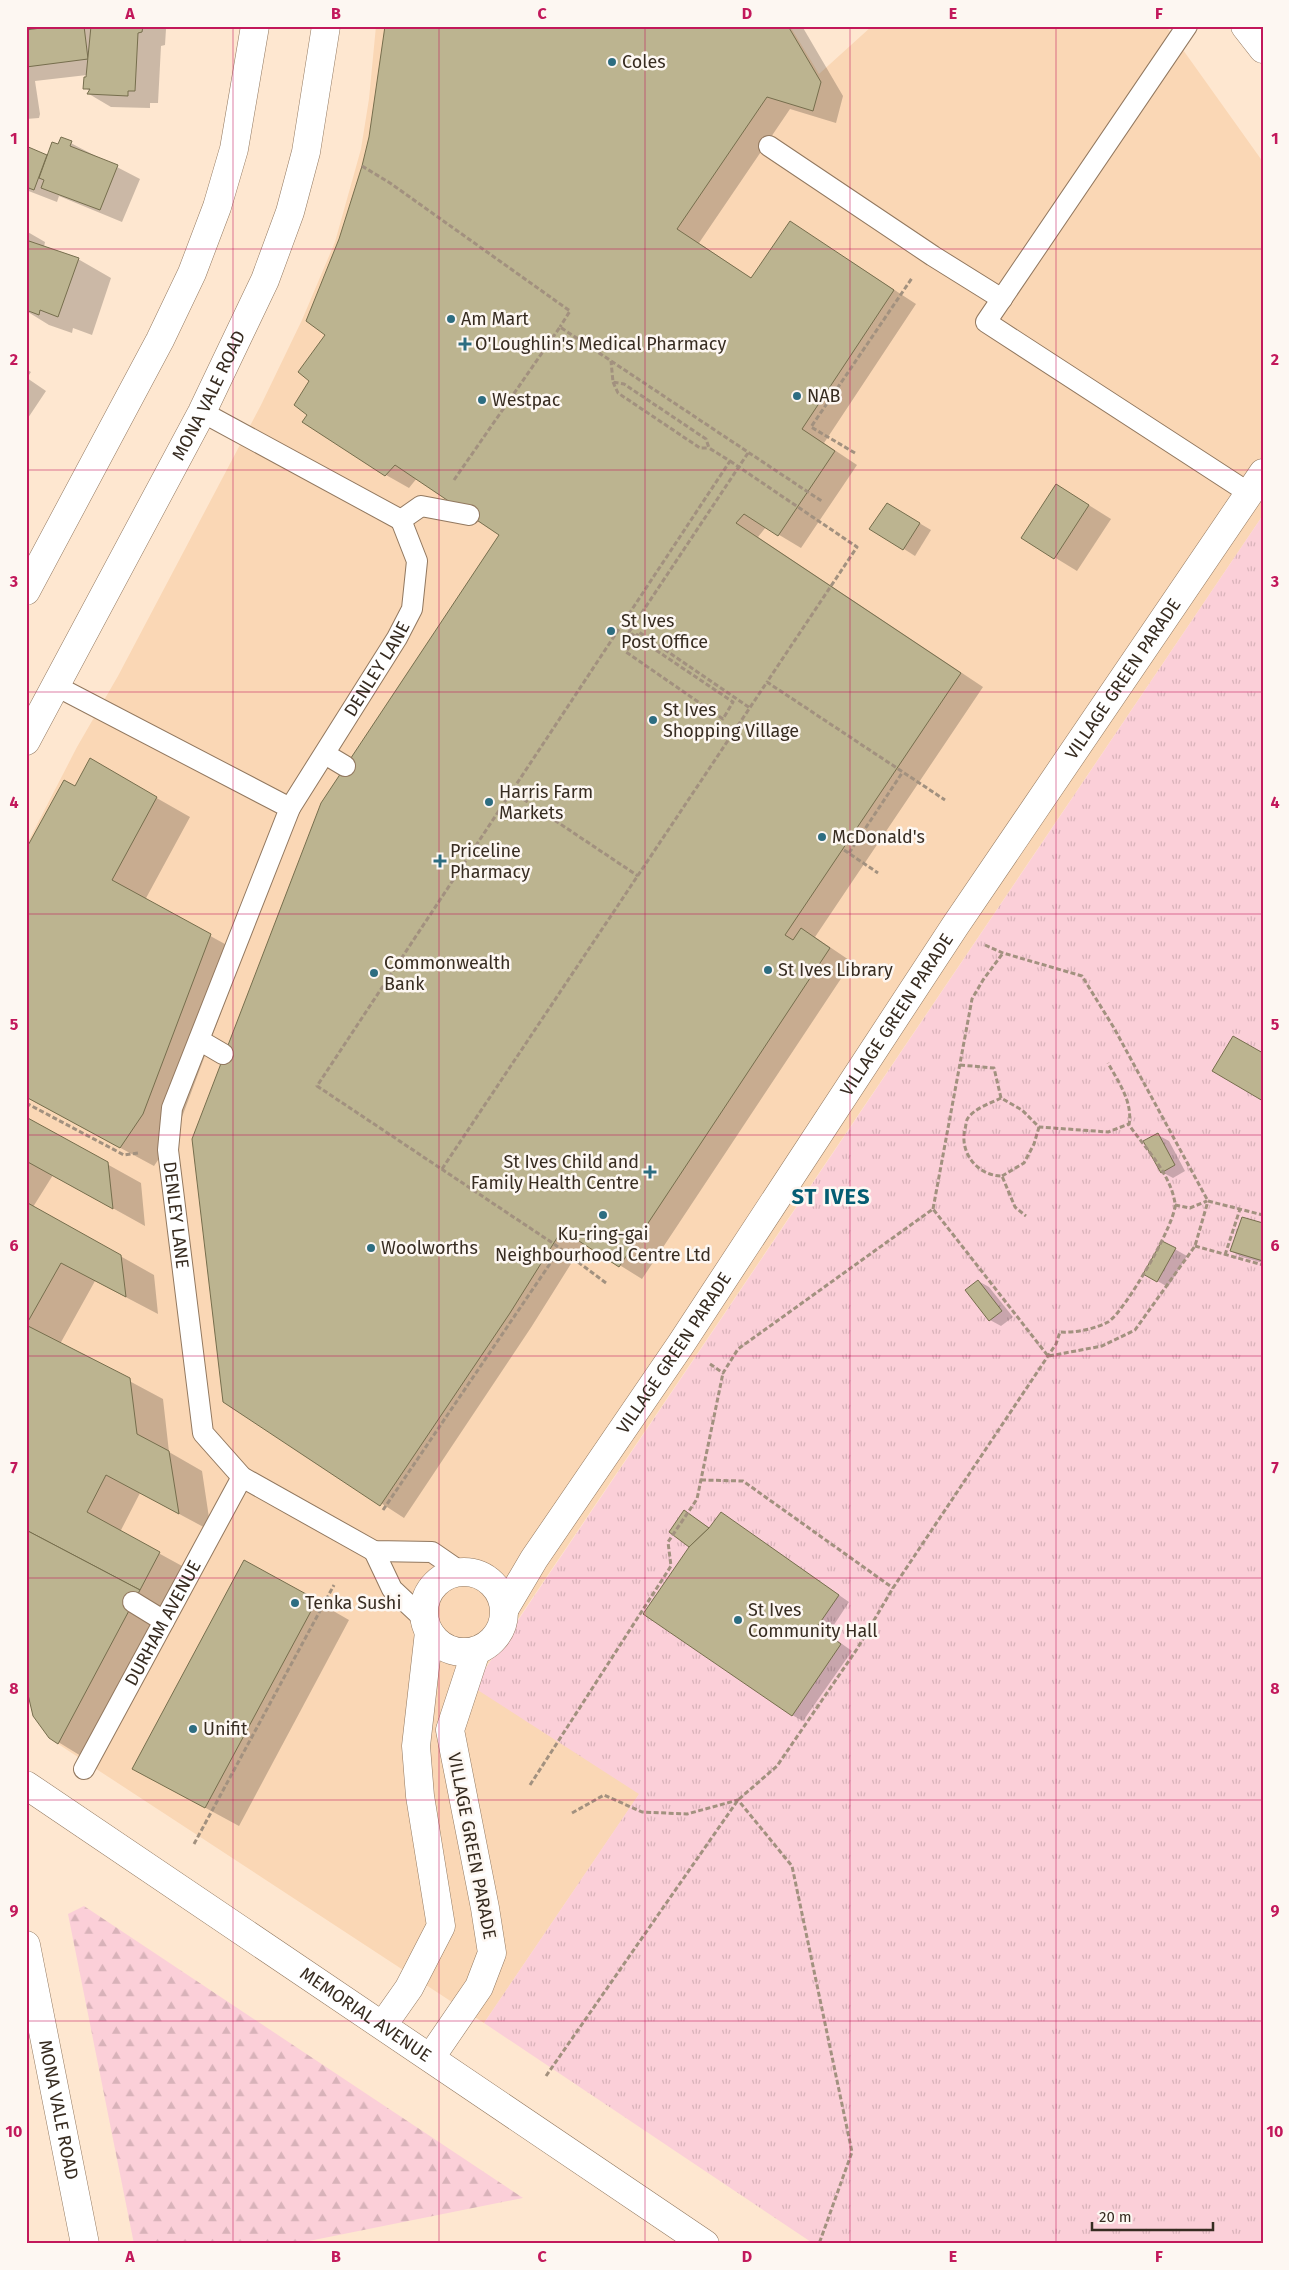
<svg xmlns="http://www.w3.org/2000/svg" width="1289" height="2270" font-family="'Fira Sans',sans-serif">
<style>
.built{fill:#fad7b5}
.forest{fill:url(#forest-firs)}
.park{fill:url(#park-tufts)}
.shadow{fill:#0003}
.building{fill:#bcb490;stroke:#766e4d}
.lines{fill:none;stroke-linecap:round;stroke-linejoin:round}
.service-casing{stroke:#92785f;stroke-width:22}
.minor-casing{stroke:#92785f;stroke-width:29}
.tertiary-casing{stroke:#92785f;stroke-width:29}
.trunk-casing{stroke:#92785f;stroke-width:29}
.path{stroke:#a2917f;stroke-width:3;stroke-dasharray:5 2.5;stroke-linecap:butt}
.service{stroke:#fff;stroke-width:20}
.minor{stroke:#fff;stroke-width:28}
.tertiary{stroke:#fff;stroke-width:28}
.trunk{stroke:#fff;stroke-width:28}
.grid{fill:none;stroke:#c2185b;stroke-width:1;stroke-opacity:0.55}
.poi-dot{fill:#2d6d81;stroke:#fdf7f2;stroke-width:2}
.labels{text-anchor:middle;stroke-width:5;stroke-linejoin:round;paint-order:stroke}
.poi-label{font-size:18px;fill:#372c21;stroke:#fdf7f2;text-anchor:start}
.street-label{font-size:18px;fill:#372c21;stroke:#fdf7f2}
.district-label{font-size:22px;font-weight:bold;letter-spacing:1px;fill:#045d73;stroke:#fdf7f2}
.neatline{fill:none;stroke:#c2185b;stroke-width:2}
.grid-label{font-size:16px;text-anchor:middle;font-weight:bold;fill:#c2185b}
</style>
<defs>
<pattern id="forest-firs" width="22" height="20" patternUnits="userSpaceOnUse" patternTransform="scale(1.25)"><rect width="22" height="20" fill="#fbcfd8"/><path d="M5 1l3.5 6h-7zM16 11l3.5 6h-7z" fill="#d8b2b9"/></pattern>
<pattern id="park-tufts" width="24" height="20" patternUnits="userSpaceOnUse" patternTransform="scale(1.25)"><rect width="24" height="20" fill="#fbcfd8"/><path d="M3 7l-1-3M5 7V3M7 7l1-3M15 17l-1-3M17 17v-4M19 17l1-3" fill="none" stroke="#d8b2b9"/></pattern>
</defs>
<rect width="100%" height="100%" fill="#fee7d0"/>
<!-- built -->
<polygon class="built" points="376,26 790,26 819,74 872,26 1166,26 1263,162 1263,515 473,1686 640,1793 484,2023 49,1738 26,1686 26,846 77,747 118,676 261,405 302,320 335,242 361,149 369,99"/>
<!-- forest -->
<polygon class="forest" points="84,1906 523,2198 294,2244 134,2244 68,1914"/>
<!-- park -->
<polygon class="park" points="1263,515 1263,2244 814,2244 484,2023 639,1794 473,1687"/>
<!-- shadow -->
<g class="shadow">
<polygon points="68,26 87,26 92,29 92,26 160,26 166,29 165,45 161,46 158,103 150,103 150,108 111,107 89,94 90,91 85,88 87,75 35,81 40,114 39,118 26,119 26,32"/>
<polygon points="386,26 802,26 843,96 836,123 790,109 699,243 752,279 790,222 916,304 824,443 857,465 801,548 766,527 758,537 983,687 815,937 852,962 642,1279 584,1243 532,1326 404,1518 224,1401 501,535 417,478 409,488 386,475 308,415 310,381 327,335 341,240 370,138"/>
<polygon points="61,138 140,179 122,222 59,196 57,202 26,190 26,148 48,156 59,146"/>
<polygon points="26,231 45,242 44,247 78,259 111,278 92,335 73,328 72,333 49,325 28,312 26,316"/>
<polygon points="26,369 31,372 27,378 46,391 26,421"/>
<polygon points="1079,499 1111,519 1077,571 1023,538"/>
<polygon points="887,504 931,530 915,556 871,528"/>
<polygon points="90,760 190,817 145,900 243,954 176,1133 154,1166 26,1097"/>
<polygon points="26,1119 141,1183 145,1226 53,1175 33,1207 154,1275 158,1314 95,1281 60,1344 163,1399 169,1452 202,1471 211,1531 140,1493 120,1532 193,1572 173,1608 162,1603 81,1756 50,1737 26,1681"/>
<polygon points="1158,1135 1169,1141 1185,1171 1173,1178 1162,1172"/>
<polygon points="1263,1224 1263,1263 1242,1257 1231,1251"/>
<polygon points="1162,1242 1187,1256 1168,1287 1145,1274"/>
<polygon points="978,1281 989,1287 1013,1317 1001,1326 990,1320"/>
<polygon points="685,1511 711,1529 721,1513 849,1602 828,1634 852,1651 803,1721 792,1715 690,1546"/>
<polygon points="316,1601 349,1620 239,1826 167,1787"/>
</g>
<!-- building -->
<g class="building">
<polygon points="56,26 84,26 88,59 26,67 26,30"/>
<polygon points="91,26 143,26 142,32 138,33 135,91 128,91 128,96 87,94 90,89 83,89 84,77 86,77"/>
<polygon points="385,26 788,26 821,82 813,111 767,97 677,229 751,278 790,221 894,290 802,429 835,451 778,536 744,514 736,523 961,673 785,935 793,940 801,928 830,948 619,1267 562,1230 510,1313 380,1506 223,1402 192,1139 321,803 499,535 395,465 385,476 302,422 307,415 294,405 309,381 298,372 325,335 306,321 339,239 362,166 369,137"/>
<polygon points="61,137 72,141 70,146 118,165 100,210 41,188 44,180 39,178 52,142 58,144"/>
<polygon points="26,146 47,155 34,190 26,187"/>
<polygon points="26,240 79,258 58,317 40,310 39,315 26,310"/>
<polygon points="1056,484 1089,505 1054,559 1021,538"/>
<polygon points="887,503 920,523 903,550 869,529"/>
<polygon points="90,758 157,797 112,880 211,934 143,1114 120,1148 26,1097 26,849 64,780 75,786"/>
<polygon points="1233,1036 1263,1053 1263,1101 1212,1071"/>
<polygon points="26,1117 108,1162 113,1209 26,1161"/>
<polygon points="1158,1133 1175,1165 1161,1173 1143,1141"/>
<polygon points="26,1202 121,1255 126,1297 61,1263 26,1325 130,1378 137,1434 169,1451 179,1514 106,1475 87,1512 160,1552 140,1590 26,1530"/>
<polygon points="1242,1217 1263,1223 1263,1261 1230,1251"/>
<polygon points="1162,1241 1176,1248 1157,1282 1143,1274"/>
<polygon points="978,1280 1002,1311 989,1321 965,1290"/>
<polygon points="684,1510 709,1528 689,1547 669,1532"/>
<polygon points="721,1512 839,1595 817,1627 841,1644 792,1716 643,1614 689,1547 709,1528"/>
<polygon points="26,1530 140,1590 58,1744 49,1738 33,1716 26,1686"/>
<polygon points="244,1560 317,1600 205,1808 132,1769"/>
</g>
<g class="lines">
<defs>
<g id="service">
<polyline points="1187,26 986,322 1249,493"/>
<polyline points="769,146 933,256 1002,299"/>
<polyline points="202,412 401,520"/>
<polyline points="401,520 421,506 469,515"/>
<path id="s1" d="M 56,686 L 290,808 L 172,1108 L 168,1150 L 203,1433 L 242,1477 L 374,1551 L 432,1552 L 461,1572"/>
<polyline points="325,754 345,766"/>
<path id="s2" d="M 290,808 L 397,638 L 412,609 L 417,561 L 401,520"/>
<polyline points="199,1040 223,1054"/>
<polyline points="374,1551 392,1589 424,1619"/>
<polyline points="133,1602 164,1621"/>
<path id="s3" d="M 84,1769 L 242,1477"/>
</g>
<g id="minor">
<circle cx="464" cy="1612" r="40"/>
<path id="s4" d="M 505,1608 L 534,1559 L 681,1344 L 955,926 L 1263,473"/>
<polyline points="383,2025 409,1988 441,1926 420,1796 416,1746 429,1632"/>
<polyline points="431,2057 479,1987 492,1953 485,1908 450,1730 476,1651"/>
</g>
<g id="tertiary">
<polyline points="1245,26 1263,49"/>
<path id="s5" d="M 26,1785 L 705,2244"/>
</g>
<g id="trunk">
<polyline points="26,591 160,340 192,273 217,207 234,149 255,26"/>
<path id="s6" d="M 26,741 L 202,412 L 265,280 L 290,212 L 306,152 L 326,26"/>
<path id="s7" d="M 26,1945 L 85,2244"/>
</g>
</defs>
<!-- service casing -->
<use href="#service" class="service-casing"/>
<!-- minor casing -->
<use href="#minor" class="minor-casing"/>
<!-- tertiary casing -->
<use href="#tertiary" class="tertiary-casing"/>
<!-- trunk casing -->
<use href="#trunk" class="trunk-casing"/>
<!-- path -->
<g class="path">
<polyline points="362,166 390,183 570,311 560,327"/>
<polyline points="613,382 618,393 700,448 709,448"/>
<polyline points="748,453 629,632 733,702 723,719 626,652 639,632 750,708"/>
<polyline points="855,453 811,427 912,278"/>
<polyline points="730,461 857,547 767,682"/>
<polyline points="454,480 560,327 823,502"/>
<polyline points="511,791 638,876"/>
<polyline points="844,850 878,873"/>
<polyline points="849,853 902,773"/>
<polyline points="985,945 1003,953 1082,976 1114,1028 1208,1201 1263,1215"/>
<polyline points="960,1065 994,1068 1001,1098 1022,1110 1039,1127 1108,1132 1129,1124"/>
<path d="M 1001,1098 C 991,1103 975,1108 968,1118 C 966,1120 966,1126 965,1129 C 959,1153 978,1176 1002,1176 L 1015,1207 L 1026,1216"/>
<polyline points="26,1103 124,1155 138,1153"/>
<polyline points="442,1169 767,682 945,800"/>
<polyline points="1002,1176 1024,1163 1034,1144 1039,1127"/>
<polyline points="1175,1205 1190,1208 1207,1201"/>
<polyline points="933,1209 972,999 983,980 1003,953"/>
<polyline points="1195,1246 1263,1265"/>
<polyline points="1225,1255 1240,1209"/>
<polyline points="606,1283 554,1244 317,1086 730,461 709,448 706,439 624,384 613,382 611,361"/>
<polyline points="1049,1356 1102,1346 1135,1330 1195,1246 1208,1201"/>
<polyline points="710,1364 723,1373 738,1349 933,1209 1048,1356"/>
<polyline points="701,1480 743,1481 893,1588"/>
<polyline points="383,1510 560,1249"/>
<polyline points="530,1785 671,1566 668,1542 697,1499 723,1373"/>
<polyline points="572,1813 604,1795 642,1812 687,1814 738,1800 792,1866 852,2152 819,2244"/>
<polyline points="194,1844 334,1585"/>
<path d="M 546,2076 L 738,1800 L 777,1766 L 857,1649 L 893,1588 L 1056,1344 L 1060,1332 C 1076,1333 1094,1329 1108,1322 C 1124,1313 1178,1220 1175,1203 C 1170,1173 1146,1149 1129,1125 C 1133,1102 1119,1083 1108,1063"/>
</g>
<!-- service -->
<use href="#service" class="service"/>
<!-- minor -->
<use href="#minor" class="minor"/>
<!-- tertiary -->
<use href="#tertiary" class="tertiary"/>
<!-- trunk -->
<use href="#trunk" class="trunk"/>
</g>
<!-- grid -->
<path class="grid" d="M 233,26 L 233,2244M 439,26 L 439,2244M 645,26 L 645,2244M 850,26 L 850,2244M 1056,26 L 1056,2244M 26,249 L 1263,249M 26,470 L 1263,470M 26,692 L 1263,692M 26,914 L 1263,914M 26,1135 L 1263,1135M 26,1356 L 1263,1356M 26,1578 L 1263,1578M 26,1800 L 1263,1800M 26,2021 L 1263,2021"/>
<!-- markers -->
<g class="poi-dot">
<circle cx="612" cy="62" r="5"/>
<circle cx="451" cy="319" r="5"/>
<path d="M462.5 336.5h5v5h5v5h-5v5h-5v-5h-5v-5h5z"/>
<circle cx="797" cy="396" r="5"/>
<circle cx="482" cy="400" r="5"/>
<circle cx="611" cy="631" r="5"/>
<circle cx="653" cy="720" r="5"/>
<circle cx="489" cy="802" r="5"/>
<circle cx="822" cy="837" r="5"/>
<path d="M437.5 853.5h5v5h5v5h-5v5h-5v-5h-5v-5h5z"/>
<circle cx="768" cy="970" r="5"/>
<circle cx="374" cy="973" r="5"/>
<path d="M647.5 1164.5h5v5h5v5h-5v5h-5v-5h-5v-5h5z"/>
<circle cx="603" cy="1215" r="5"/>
<circle cx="371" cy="1248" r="5"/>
<circle cx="295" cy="1603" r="5"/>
<circle cx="738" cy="1620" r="5"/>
<circle cx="193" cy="1729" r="5"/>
</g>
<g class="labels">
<!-- poi labels -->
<g class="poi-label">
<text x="622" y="68">Coles</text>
<text x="461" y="325">Am Mart</text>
<text x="475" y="350">O'Loughlin's Medical Pharmacy</text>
<text x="807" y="402">NAB</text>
<text x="492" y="406">Westpac</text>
<text x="621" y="627">St Ives<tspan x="621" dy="21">Post Office</tspan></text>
<text x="663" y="716">St Ives<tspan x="663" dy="21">Shopping Village</tspan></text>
<text x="499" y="798">Harris Farm<tspan x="499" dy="21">Markets</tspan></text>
<text x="832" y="843">McDonald's</text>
<text x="450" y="857">Priceline<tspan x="450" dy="21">Pharmacy</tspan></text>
<text x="384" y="969">Commonwealth<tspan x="384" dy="21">Bank</tspan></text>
<text x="778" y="976">St Ives Library</text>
<text x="639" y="1168" text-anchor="end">St Ives Child and<tspan x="639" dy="21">Family Health Centre</tspan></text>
<text x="603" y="1240" text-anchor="middle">Ku-ring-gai<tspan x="603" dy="21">Neighbourhood Centre Ltd</tspan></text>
<text x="381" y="1254">Woolworths</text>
<text x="305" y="1609">Tenka Sushi</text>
<text x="748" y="1616">St Ives<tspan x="748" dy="21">Community Hall</tspan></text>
<text x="203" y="1735">Unifit</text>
</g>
<!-- street labels -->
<g class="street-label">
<text dy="6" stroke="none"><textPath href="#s6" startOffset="391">MONA VALE ROAD</textPath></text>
<text dy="6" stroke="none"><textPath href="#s2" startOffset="164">DENLEY LANE</textPath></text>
<text dy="6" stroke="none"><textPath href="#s4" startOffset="1116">VILLAGE GREEN PARADE</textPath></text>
<text dy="6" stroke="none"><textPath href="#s4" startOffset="711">VILLAGE GREEN PARADE</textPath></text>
<text dy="6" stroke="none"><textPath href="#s1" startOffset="694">DENLEY LANE</textPath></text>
<text dy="6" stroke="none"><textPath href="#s4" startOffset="306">VILLAGE GREEN PARADE</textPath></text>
<text dy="6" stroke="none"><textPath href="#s3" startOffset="166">DURHAM AVENUE</textPath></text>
<text transform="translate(472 1846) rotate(79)" y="6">VILLAGE GREEN PARADE</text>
<text dy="6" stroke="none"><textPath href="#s5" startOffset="410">MEMORIAL AVENUE</textPath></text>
<text dy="6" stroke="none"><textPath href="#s7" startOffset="168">MONA VALE ROAD</textPath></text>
</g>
<!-- district labels -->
<g class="district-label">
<text x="831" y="1204">ST IVES</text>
</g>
</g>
<!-- border -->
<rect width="1289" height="2270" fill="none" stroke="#fdf7f2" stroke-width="55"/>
<!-- scale -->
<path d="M1092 2222v8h121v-8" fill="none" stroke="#372c21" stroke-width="2.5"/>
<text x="1099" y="2222" font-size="15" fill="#372c21" stroke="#fdf7f2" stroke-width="4" paint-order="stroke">20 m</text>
<rect x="28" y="28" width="1234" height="2214" class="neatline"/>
<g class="grid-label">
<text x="130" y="19">A</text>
<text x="336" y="19">B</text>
<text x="542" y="19">C</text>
<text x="747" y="19">D</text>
<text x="953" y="19">E</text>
<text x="1159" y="19">F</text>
<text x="14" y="144">1</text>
<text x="1275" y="144">1</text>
<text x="14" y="365">2</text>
<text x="1275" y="365">2</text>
<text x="14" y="587">3</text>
<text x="1275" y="587">3</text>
<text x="14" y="808">4</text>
<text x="1275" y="808">4</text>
<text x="14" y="1030">5</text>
<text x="1275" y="1030">5</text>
<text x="14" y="1251">6</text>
<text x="1275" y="1251">6</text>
<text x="14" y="1473">7</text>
<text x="1275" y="1473">7</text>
<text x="14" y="1694">8</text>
<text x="1275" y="1694">8</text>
<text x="14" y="1916">9</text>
<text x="1275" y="1916">9</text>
<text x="14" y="2137">10</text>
<text x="1275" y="2137">10</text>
<text x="130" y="2262">A</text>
<text x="336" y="2262">B</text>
<text x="542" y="2262">C</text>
<text x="747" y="2262">D</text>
<text x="953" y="2262">E</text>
<text x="1159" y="2262">F</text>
</g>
</svg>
